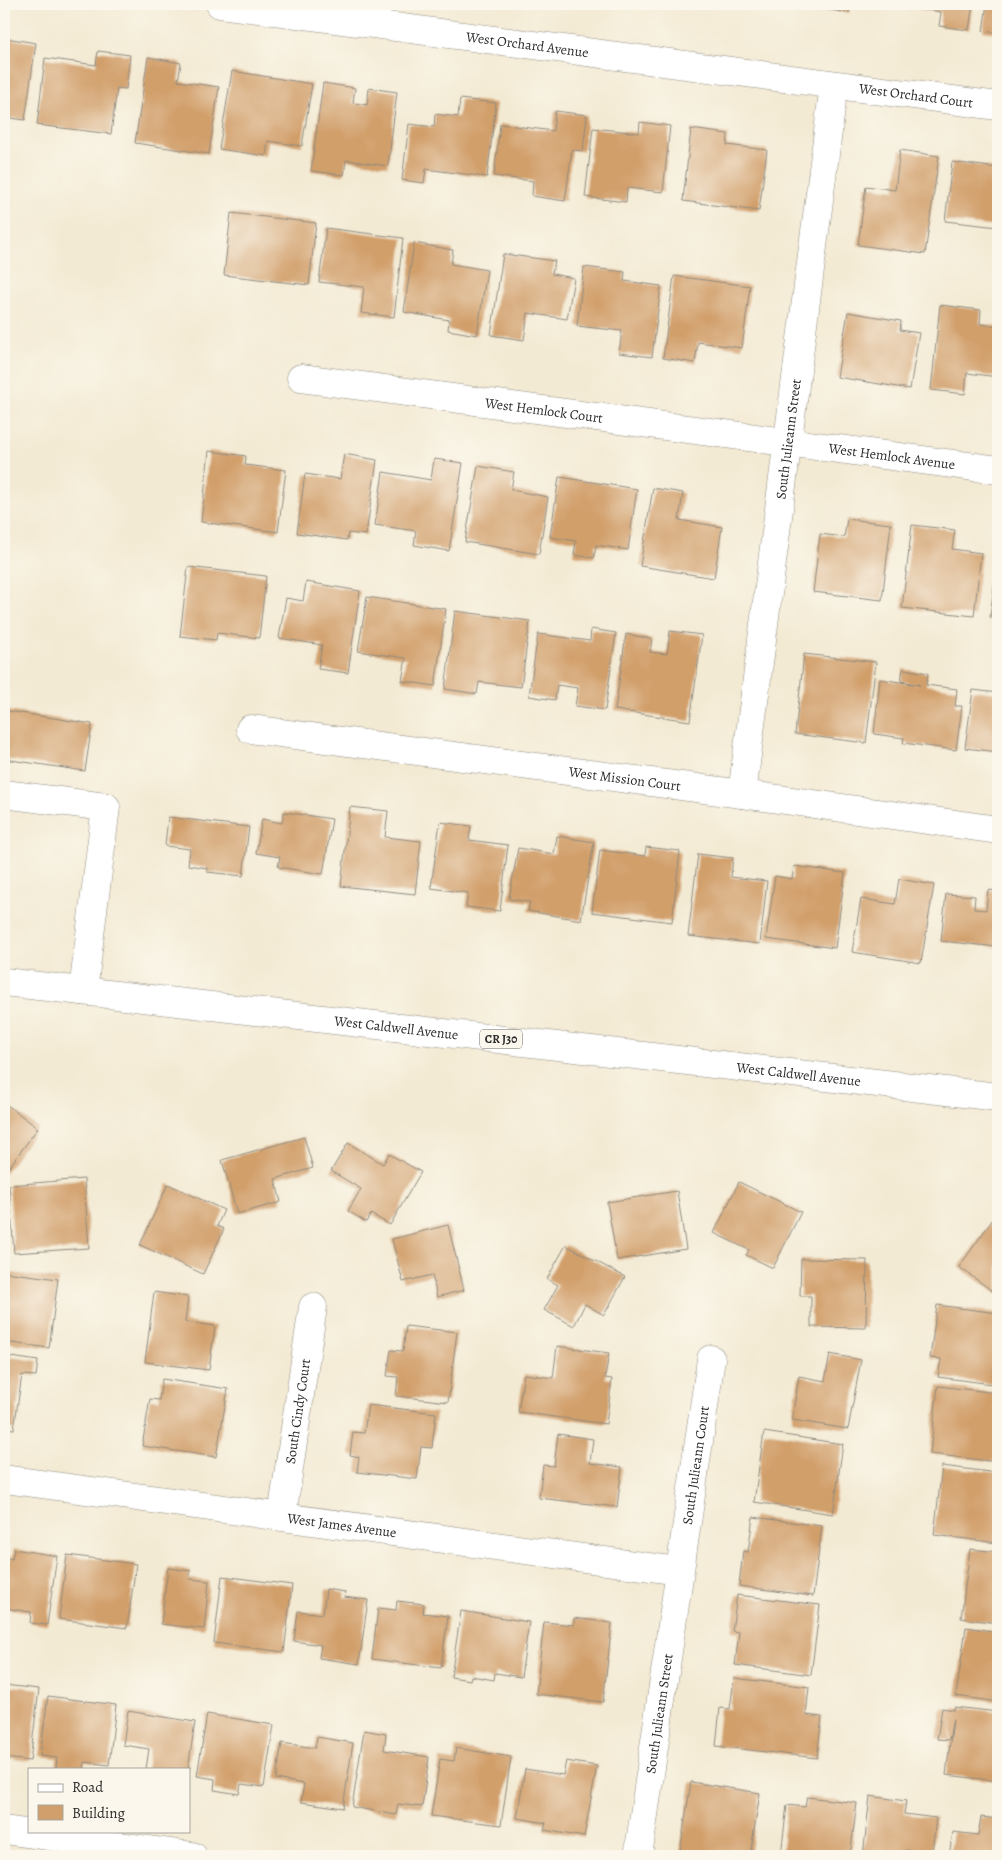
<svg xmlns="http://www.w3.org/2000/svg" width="1002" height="1860" font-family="Alegreya,serif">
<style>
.building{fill:#d19f6b}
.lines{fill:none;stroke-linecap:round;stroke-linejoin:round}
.minor-casing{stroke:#8f8a7f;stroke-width:29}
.major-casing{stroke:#8f8a7f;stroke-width:29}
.minor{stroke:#fff;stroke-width:28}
.major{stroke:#fff;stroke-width:28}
.labels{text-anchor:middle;stroke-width:5;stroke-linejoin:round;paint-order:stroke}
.shield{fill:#fbf7ec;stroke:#696865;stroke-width:1}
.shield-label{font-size:12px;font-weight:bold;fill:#2b2b2b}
.street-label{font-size:14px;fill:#2b2b2b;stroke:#fbf7ec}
</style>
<rect width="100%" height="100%" fill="#fbf7ec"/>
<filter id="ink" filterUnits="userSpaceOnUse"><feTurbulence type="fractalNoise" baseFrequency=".02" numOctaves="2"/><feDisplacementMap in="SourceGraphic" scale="10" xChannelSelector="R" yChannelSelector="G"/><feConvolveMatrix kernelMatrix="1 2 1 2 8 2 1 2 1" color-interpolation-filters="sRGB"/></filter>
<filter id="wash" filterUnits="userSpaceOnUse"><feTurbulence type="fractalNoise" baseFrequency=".0096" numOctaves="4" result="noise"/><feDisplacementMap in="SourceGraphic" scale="20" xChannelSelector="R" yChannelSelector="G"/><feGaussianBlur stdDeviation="1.12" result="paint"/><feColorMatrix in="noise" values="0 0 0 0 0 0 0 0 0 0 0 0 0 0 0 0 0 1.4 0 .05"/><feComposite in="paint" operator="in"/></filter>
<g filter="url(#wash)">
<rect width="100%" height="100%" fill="#f3ead3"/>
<g id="blocks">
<!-- building -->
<g class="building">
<polygon points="813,4 850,4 849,13 812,7"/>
<polygon points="901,4 973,4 969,30 939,26 941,12 900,6"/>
<polygon points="987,4 998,4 998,33 983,31"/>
<polygon points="6,38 36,43 25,120 4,117 4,52"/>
<polygon points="98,51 130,55 126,89 117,88 111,134 37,125 45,58 96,65"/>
<polygon points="148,57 181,63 178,81 219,87 209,154 135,143"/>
<polygon points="232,71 312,84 302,146 268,141 266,156 219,149"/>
<polygon points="323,83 355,88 353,103 367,105 369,88 397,92 388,166 346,160 344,175 311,171"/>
<polygon points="460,99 496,103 487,177 426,169 424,183 402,180 409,124 434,127 435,114 458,117"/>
<polygon points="555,111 587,115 583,151 572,150 565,201 532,196 533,181 494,176 500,124 553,131"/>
<polygon points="640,122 670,126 663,192 627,188 626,202 585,197 593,128 639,133"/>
<polygon points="691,129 728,134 727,145 767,150 759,211 683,201"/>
<polygon points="900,150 939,156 925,254 858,245 866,186 895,190"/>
<polygon points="952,162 998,168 998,227 945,221"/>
<polygon points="231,213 316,223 309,285 224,275"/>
<polygon points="326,228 403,238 394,317 361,313 364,287 319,282"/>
<polygon points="414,243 453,250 451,264 487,270 477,335 448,330 449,320 404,312"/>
<polygon points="503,254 555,261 552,274 574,278 567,319 528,313 524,340 491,335"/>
<polygon points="584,267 625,272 624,281 661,286 652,357 619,353 622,331 577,326"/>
<polygon points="674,276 750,286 742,348 698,342 695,363 663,358"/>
<polygon points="940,305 981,310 980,324 998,326 998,377 967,373 965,394 931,390"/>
<polygon points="848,312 901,321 900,330 919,333 910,389 837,377"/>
<polygon points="209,451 246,456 245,465 286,470 278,532 201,522"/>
<polygon points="344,454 377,460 366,535 348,533 347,540 297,533 305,474 340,479"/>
<polygon points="434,459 463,463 449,551 414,545 416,531 375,525 383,472 431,480"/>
<polygon points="478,466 514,472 511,490 548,497 539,554 465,542"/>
<polygon points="559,477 637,489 628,550 596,545 594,558 574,555 576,541 550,537"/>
<polygon points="653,488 683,493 679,520 722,527 714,578 640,566"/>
<polygon points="847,519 891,524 882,600 813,592 820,534 844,537"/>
<polygon points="912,525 955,530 952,549 981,553 974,616 902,608"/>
<polygon points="997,563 998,563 998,618 990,617"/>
<polygon points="188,567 266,576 259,638 217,633 216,640 180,636"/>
<polygon points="306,582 360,591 348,673 318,669 322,645 279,638 286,598 303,601"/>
<polygon points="367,597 446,609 435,686 402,681 406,658 358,651"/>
<polygon points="455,611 530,621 521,687 479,682 477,694 445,689"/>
<polygon points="591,629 616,633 605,710 575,706 578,688 557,685 555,700 529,696 538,634 590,641"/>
<polygon points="670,631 702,635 690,721 615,710 626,634 652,639 650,652 667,654"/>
<polygon points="804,654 876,662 866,743 795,734"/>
<polygon points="903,669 928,673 926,685 957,689 955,706 962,706 956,750 903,743 904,738 874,734 880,679 920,685 901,681"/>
<polygon points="973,690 998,693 998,752 965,748"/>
<polygon points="8,711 92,724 85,771 4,759 4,739"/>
<polygon points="350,807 388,811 385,837 421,841 415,894 341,886"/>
<polygon points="284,812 332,819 323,874 278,867 280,857 256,853 262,819 282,823"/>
<polygon points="168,817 249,827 243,876 207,872 207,868 188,865 190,849 165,846"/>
<polygon points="440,822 471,826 469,840 508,845 500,911 466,907 468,893 431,888"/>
<polygon points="557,836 594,842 581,920 528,911 530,902 509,899 518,848 554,854"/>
<polygon points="646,847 680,851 672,922 592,912 600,850 645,856"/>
<polygon points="698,854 733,858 731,877 767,881 760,944 688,936"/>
<polygon points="794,866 845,873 835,948 766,939 775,876 792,879"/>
<polygon points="899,879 934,885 921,963 852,952 861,899 895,904"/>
<polygon points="988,890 998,891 998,947 941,941 946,894 975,896 974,909 986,910"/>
<polygon points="7,1105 38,1128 4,1174 4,1110"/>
<polygon points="304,1137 313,1168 275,1179 281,1202 237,1214 222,1160"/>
<polygon points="348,1143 383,1164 389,1154 421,1172 390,1225 371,1214 366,1222 348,1211 361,1189 331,1171"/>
<polygon points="84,1179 89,1248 14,1253 9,1185"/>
<polygon points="739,1182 801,1212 773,1268 746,1255 749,1250 714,1233"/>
<polygon points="168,1184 224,1210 217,1226 224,1229 203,1274 140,1245"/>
<polygon points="677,1191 686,1249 617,1260 607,1202"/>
<polygon points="998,1212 998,1295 959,1267"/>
<polygon points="448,1225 464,1290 437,1297 432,1275 403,1282 392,1239"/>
<polygon points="566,1245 625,1277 604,1315 585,1304 574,1326 544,1310 558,1285 547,1279"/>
<polygon points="801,1259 867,1260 866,1328 811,1327 811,1296 800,1296"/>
<polygon points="5,1272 58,1279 49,1348 4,1342"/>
<polygon points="154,1292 188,1297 185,1322 215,1326 209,1370 145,1362"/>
<polygon points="937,1305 998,1313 998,1358 995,1358 992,1384 938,1377 941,1359 930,1358"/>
<polygon points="406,1326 457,1332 448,1402 396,1396 398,1377 387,1376 391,1350 403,1351"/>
<polygon points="557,1346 609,1353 605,1378 612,1379 606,1424 518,1412 524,1374 553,1378"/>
<polygon points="830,1354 861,1360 848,1429 792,1420 799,1376 825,1381"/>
<polygon points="4,1356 38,1361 36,1376 22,1375 14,1429 4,1428"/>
<polygon points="162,1379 228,1389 216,1457 142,1446 150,1399 159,1400"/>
<polygon points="938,1386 998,1393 998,1462 930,1454"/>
<polygon points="368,1405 436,1413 432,1448 421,1447 417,1479 357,1472 359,1457 350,1455 353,1432 364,1433"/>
<polygon points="764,1432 843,1444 833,1514 754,1502"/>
<polygon points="558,1434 593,1439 590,1463 622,1467 617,1507 539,1498 543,1465 554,1466"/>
<polygon points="942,1466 998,1473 998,1543 934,1535"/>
<polygon points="753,1517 822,1526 813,1596 739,1586 743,1551 748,1552"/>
<polygon points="14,1549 57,1556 47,1625 30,1623 31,1612 4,1608 4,1557 12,1559"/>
<polygon points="970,1549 998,1552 998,1623 961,1618"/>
<polygon points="67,1555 136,1564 127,1628 59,1619"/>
<polygon points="168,1568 191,1571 189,1579 209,1581 204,1629 161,1624"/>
<polygon points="222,1576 292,1585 284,1652 214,1643"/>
<polygon points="326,1589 345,1592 344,1597 368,1600 359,1664 319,1658 321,1645 294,1641 298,1611 323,1614"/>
<polygon points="737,1595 820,1605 811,1675 735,1665 739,1632 732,1631"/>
<polygon points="397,1601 424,1604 423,1613 448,1616 441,1668 372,1659 378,1608 396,1610"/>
<polygon points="461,1611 529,1622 521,1677 495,1673 494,1680 471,1676 470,1680 451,1677"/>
<polygon points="574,1618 612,1623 603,1702 536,1694 544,1622 574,1625"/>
<polygon points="966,1627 998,1632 998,1702 956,1696"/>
<polygon points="734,1678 809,1687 806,1715 822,1717 817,1758 716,1746 720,1708 730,1709"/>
<polygon points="4,1685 39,1689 30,1761 4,1758"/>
<polygon points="48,1696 116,1705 109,1765 85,1762 84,1769 56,1769 57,1758 40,1756"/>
<polygon points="954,1707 998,1712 997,1738 998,1738 998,1781 946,1775 953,1719 949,1740 937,1739 942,1708 954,1710"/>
<polygon points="128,1711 195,1722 188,1769 146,1769 149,1749 123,1745"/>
<polygon points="207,1714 274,1725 264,1787 241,1784 239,1794 214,1790 215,1779 197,1776"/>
<polygon points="364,1730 386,1734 384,1750 429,1757 422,1807 398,1804 396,1815 352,1807"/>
<polygon points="317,1737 353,1743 343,1808 301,1802 304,1784 276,1779 282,1743 315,1748"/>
<polygon points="456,1748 511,1757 501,1825 431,1816 440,1759 454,1761"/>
<polygon points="566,1761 597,1766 584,1837 544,1830 546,1823 517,1818 525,1769 563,1775"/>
<polygon points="691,1782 760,1793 750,1856 715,1856 680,1851"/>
<polygon points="870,1796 906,1801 904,1814 936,1818 932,1853 906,1850 905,1856 863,1856"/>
<polygon points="807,1797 857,1803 850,1856 795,1856 781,1855 787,1805 805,1807"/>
<polygon points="981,1817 998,1819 998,1856 949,1856 953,1832 978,1835"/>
</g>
</g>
</g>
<g filter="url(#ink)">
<use href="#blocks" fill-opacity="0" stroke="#8f8a7f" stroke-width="1"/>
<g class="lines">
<defs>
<g id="minor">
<path id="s1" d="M 220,4 L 998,106"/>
<path id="s2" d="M 301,378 L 998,470"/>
<path id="s3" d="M 250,729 L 742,794 L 998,830"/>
<polyline points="4,794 106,807 83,991"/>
<path id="s4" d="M 742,794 L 834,85"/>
<path id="s5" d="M 4,1479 L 679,1571"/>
<path id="s6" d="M 282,1516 L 313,1307"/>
<polyline points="4,1830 193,1856"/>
<path id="s7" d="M 638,1856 L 711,1359"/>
</g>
<g id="major">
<path id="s8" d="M 4,982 L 998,1097"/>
</g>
</defs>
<!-- minor casing -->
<use href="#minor" class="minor-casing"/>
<!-- major casing -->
<use href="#major" class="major-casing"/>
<!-- minor -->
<use href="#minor" class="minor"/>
<!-- major -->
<use href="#major" class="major"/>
</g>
</g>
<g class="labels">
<!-- shield labels -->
<rect class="shield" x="480" y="1029.5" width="42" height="19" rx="4"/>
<g class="shield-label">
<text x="501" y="1043">CR J30</text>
</g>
<!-- street labels -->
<g class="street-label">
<text dy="5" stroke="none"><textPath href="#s1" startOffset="310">West Orchard Avenue</textPath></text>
<text dy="5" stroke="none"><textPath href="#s1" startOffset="702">West Orchard Court</textPath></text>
<text dy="5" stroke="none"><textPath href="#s2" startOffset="245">West Hemlock Court</textPath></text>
<text dy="5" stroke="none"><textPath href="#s4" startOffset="358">South Julieann Street</textPath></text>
<text dy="5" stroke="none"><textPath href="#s2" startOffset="596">West Hemlock Avenue</textPath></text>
<text dy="5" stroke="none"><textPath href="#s3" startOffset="378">West Mission Court</textPath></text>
<text dy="5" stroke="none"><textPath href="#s8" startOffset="395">West Caldwell Avenue</textPath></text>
<text dy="5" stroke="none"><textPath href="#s8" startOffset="800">West Caldwell Avenue</textPath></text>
<text dy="5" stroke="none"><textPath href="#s6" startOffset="106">South Cindy Court</textPath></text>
<text dy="5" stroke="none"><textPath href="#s7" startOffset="395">South Julieann Court</textPath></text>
<text dy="5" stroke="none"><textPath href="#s5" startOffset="341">West James Avenue</textPath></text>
<text dy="5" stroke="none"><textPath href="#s7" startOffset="144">South Julieann Street</textPath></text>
</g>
</g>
<!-- margin -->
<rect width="1002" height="1860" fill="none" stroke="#fbf7ec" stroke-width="20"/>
<!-- legend -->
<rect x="28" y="1768" width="162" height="65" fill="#fbf7ec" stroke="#a8a59f"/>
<rect x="38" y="1784" width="25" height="8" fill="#ffffff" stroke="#a8a59f"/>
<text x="72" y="1792" font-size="15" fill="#2b2b2b">Road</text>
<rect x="38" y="1805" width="25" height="15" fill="#d19f6b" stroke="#a8a59f"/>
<text x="72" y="1818" font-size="15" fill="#2b2b2b">Building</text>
</svg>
